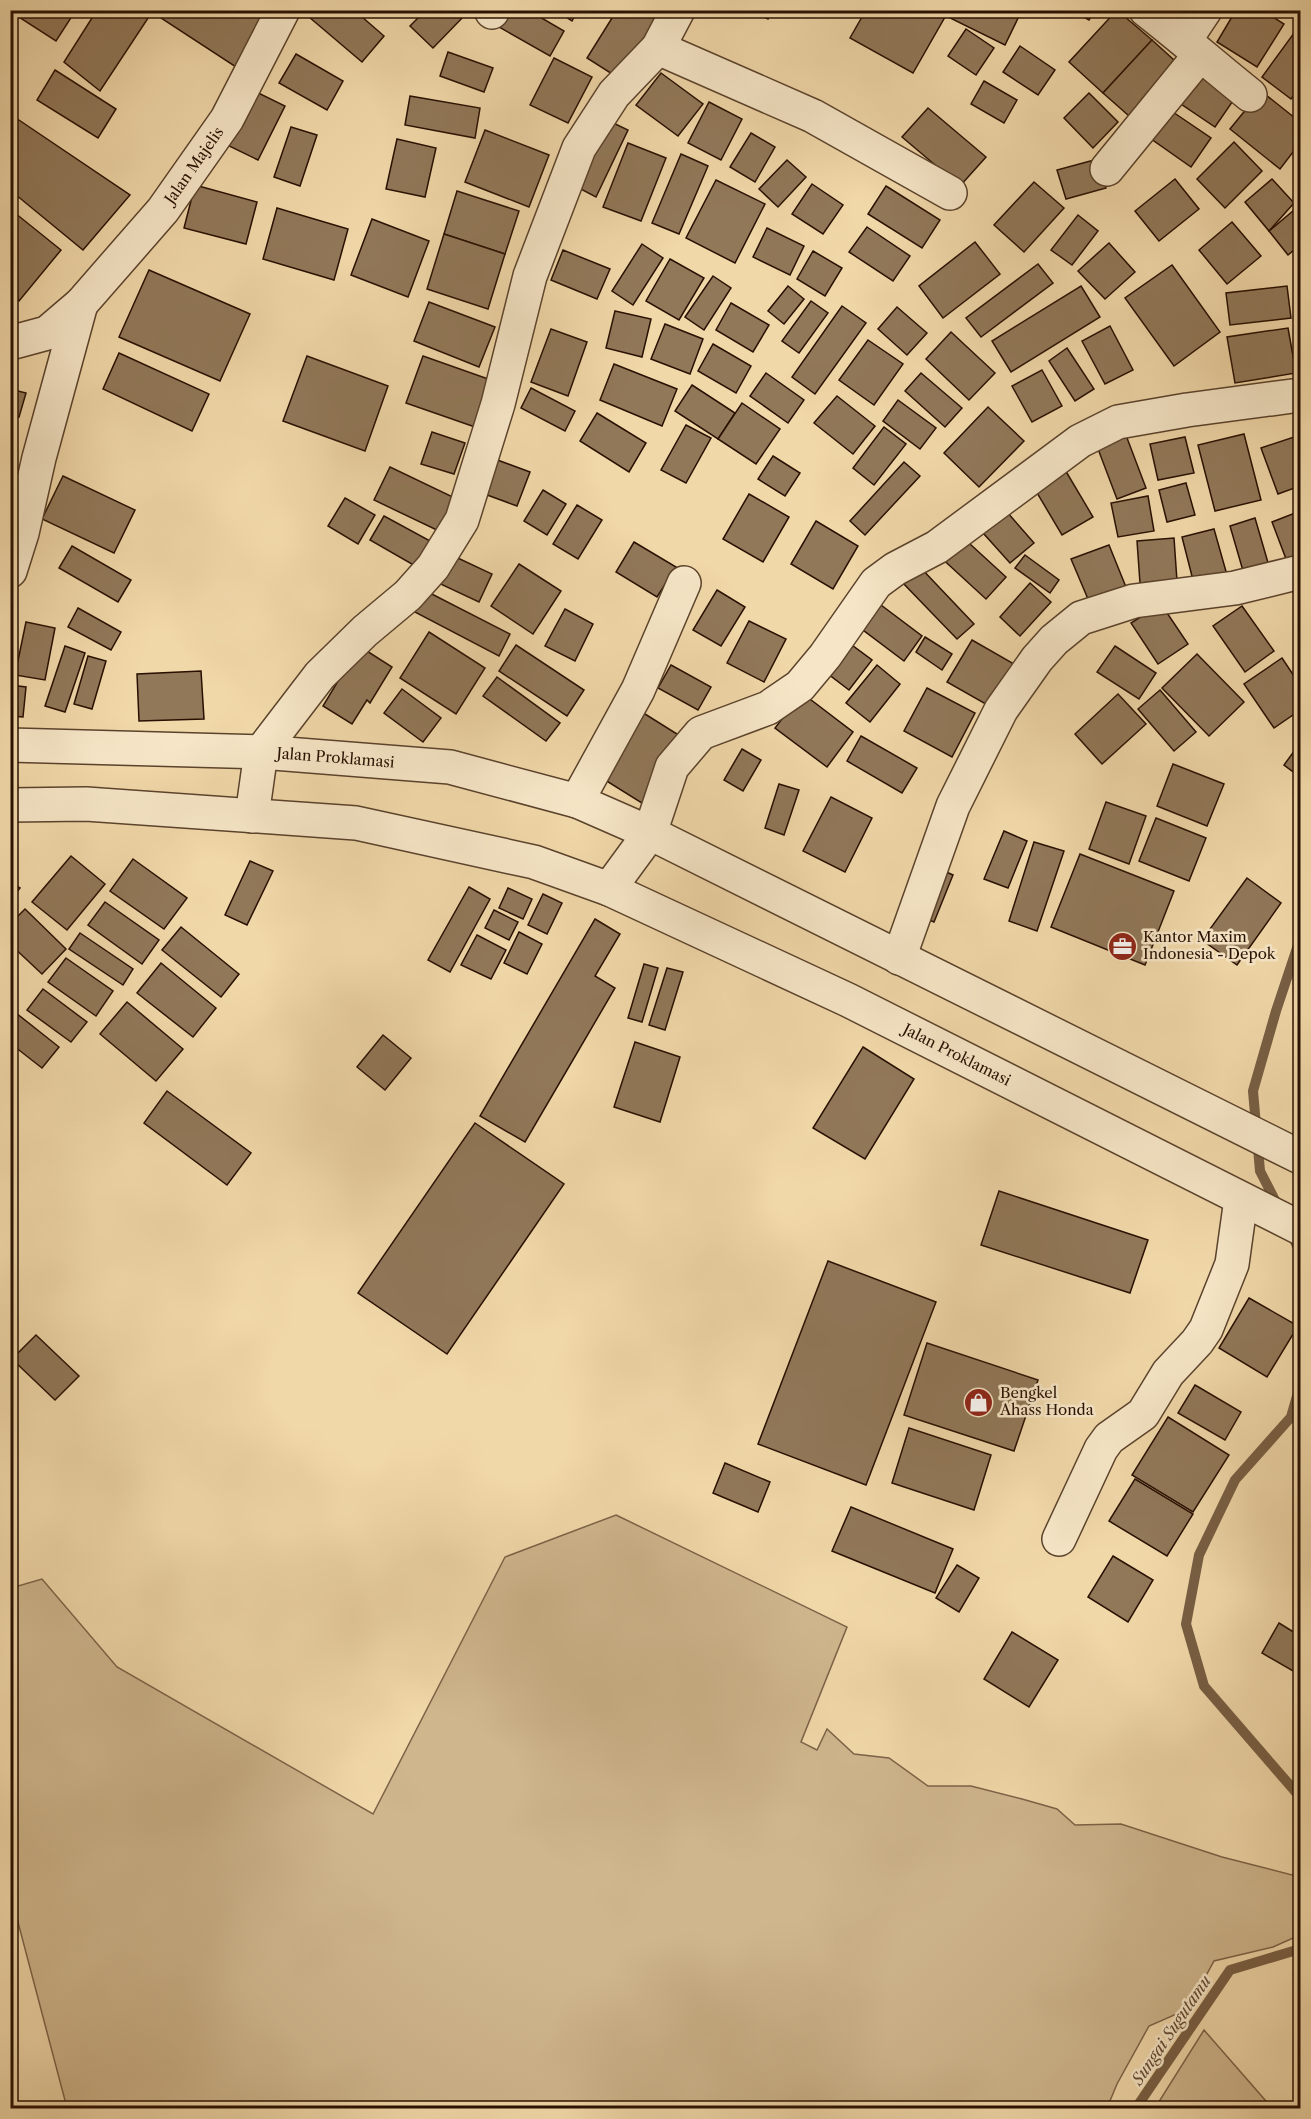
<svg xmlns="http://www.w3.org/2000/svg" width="1311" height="2119" font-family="'Libre Caslon Text',serif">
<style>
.green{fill:#cfb68d;stroke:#7c6348;stroke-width:1.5}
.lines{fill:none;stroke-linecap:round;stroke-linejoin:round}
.stream{stroke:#785f44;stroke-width:10}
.building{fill:#917859;stroke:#281002;stroke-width:1.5}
.minor-casing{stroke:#5a422c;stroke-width:36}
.tertiary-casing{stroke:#5a422c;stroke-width:36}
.minor{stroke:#f6e6c7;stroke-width:33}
.tertiary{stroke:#f6e6c7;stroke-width:33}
.labels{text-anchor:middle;stroke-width:5;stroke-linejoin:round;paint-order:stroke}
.street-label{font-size:15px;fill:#281002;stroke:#f6e6c7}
.poi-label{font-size:15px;fill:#281002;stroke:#f6e6c7;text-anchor:start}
.water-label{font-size:16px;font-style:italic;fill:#644b33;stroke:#f6e6c7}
</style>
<rect width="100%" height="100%" fill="#f1d8a9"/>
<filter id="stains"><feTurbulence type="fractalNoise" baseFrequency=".00333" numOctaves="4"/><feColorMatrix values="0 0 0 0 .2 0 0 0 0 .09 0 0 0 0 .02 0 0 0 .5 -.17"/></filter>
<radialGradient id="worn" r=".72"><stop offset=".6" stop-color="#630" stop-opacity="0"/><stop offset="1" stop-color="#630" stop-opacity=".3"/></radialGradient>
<!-- green -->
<g class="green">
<polygon points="616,1515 847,1627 801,1742 817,1750 827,1729 854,1754 889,1758 928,1786 971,1786 1022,1799 1057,1809 1075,1825 1121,1824 1222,1857 1300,1877 1300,1935 1273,1947 1214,1961 1188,2009 1149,2026 1117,2084 1107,2108 67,2108 14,1907 11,1902 11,1588 42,1579 117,1667 373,1814 505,1557"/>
<polygon points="1204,2030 1272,2108 1155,2108"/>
</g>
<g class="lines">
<!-- stream -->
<g class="stream">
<polyline points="1278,1206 1260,1171 1253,1091 1276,1011 1300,939"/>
<polyline points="1290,1231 1300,1252"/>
<polyline points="1300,1386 1291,1417 1235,1480 1199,1555 1186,1624 1204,1686 1300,1797"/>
<polyline points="1136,2108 1230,1970 1300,1949"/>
</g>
</g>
<!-- building -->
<g class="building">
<polygon points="12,10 76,10 56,41 11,12"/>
<polygon points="97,10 249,10 265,21 239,69 152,12 100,91 64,62"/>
<polygon points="315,10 354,10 384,36 362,62 309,17"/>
<polygon points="426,10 463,10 466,14 433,48 410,26"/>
<polygon points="508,10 528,10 564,31 550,56 499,27"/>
<polygon points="555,10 578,10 572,21"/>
<polygon points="617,10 657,10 661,13 620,79 587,58"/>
<polygon points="749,10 771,10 768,19"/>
<polygon points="866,10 949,10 913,73 850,38"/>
<polygon points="951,10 1022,10 1005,45 948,17"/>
<polygon points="1071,10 1095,10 1089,20"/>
<polygon points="1117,10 1152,40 1103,93 1069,62"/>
<polygon points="1236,10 1262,10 1284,24 1257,67 1217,42"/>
<polygon points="966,29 994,48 976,75 948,56"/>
<polygon points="1294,33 1300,38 1300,86 1291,99 1262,77"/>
<polygon points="1152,40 1185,70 1137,123 1103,93"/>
<polygon points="1020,46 1055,70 1038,95 1003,72"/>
<polygon points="448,52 493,68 484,92 440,76"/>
<polygon points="296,54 343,81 327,110 279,83"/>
<polygon points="554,58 592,77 568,123 530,105"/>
<polygon points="1200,69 1237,95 1215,127 1178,102"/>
<polygon points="55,70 116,109 98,138 37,100"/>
<polygon points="661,73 703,104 678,136 636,105"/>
<polygon points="984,81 1017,100 1004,123 971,104"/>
<polygon points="250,89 285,106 258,160 223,143"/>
<polygon points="1261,91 1300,122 1300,143 1280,169 1230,129"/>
<polygon points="1089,93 1118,122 1093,148 1064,118"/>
<polygon points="410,96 480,108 475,138 405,125"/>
<polygon points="709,102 742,119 721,160 688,143"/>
<polygon points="928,108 986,157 960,186 902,137"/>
<polygon points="1167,108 1211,138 1191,167 1147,136"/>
<polygon points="10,114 130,195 83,250 10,190"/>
<polygon points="605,119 628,130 596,197 573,185"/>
<polygon points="291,127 317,135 300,186 274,177"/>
<polygon points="485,130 549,155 529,207 465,182"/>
<polygon points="751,133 775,147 755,182 730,167"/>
<polygon points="397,139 436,148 425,197 386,189"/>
<polygon points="1234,142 1262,171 1225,208 1197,179"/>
<polygon points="628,143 666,158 641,221 603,207"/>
<polygon points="681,154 708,166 679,234 652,223"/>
<polygon points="1098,159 1106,188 1066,199 1057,170"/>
<polygon points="787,160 806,177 778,207 759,189"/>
<polygon points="1175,179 1199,209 1159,241 1135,211"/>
<polygon points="1272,179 1294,203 1269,231 1245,202"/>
<polygon points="716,180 765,204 735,263 686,238"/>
<polygon points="1034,182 1064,208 1024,252 994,225"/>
<polygon points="812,184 843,205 823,234 792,214"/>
<polygon points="195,185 257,202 246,244 184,228"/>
<polygon points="886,186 940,220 922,248 868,214"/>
<polygon points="457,191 519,211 505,254 444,234"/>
<polygon points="1300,205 1300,245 1288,255 1269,231"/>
<polygon points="277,208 348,229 334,280 263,259"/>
<polygon points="10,209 61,250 19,301 10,294"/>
<polygon points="1078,215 1098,231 1072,265 1051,250"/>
<polygon points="372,219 429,241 408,297 351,275"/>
<polygon points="1232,222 1261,256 1227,284 1199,250"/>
<polygon points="867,227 910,256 893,281 849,252"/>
<polygon points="767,228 804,246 790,275 753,257"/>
<polygon points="444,234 505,254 488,309 427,289"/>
<polygon points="975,242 1000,274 943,318 919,286"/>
<polygon points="1109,243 1135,272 1105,299 1078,271"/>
<polygon points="642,244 663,258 633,305 612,291"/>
<polygon points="563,250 610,269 597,299 551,280"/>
<polygon points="813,251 842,268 825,296 797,279"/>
<polygon points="670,259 704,278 679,320 646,301"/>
<polygon points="1038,264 1053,283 981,337 966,318"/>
<polygon points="1172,265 1220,332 1174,366 1125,298"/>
<polygon points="149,270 250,314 220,381 119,337"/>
<polygon points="713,276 731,288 704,330 685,317"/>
<polygon points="788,286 804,299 784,324 768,311"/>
<polygon points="1081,286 1100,317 1011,372 992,341"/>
<polygon points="1287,286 1291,318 1230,325 1226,293"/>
<polygon points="811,301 828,313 799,353 782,341"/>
<polygon points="429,302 495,327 479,367 414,341"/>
<polygon points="731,303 769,325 753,352 716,330"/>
<polygon points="842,306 866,323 815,394 792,377"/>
<polygon points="897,307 927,333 907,355 878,329"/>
<polygon points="615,311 651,319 642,357 606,348"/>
<polygon points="665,324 703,339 690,374 651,359"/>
<polygon points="1110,326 1133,370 1105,384 1082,341"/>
<polygon points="1288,328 1296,373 1235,383 1227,337"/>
<polygon points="551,329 587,342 568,396 531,382"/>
<polygon points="951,332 995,373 969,400 926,359"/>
<polygon points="868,340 903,364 874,405 839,380"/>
<polygon points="713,344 751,366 736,393 698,371"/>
<polygon points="1067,348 1094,389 1075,401 1049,361"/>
<polygon points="119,353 209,394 192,431 103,389"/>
<polygon points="307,356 388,386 365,451 283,421"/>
<polygon points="423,356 491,380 475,427 406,403"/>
<polygon points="614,364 677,389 662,426 600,400"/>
<polygon points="1042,370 1062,406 1032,422 1012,386"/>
<polygon points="766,373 804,400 788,423 750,396"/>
<polygon points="921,373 962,408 945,427 905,391"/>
<polygon points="692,385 735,413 718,439 675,411"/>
<polygon points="531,388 575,411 565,431 521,408"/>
<polygon points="10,389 26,393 19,417 10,415"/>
<polygon points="837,396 875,426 853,454 814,423"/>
<polygon points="898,400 936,428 920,449 883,421"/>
<polygon points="742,403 780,429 756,464 718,439"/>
<polygon points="988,407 1024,441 979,487 944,453"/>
<polygon points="597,413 646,443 629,472 580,441"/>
<polygon points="686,425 711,438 686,483 661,470"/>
<polygon points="884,427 906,444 874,485 853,468"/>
<polygon points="1124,430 1146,488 1117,499 1095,441"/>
<polygon points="432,432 465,443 454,474 421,464"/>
<polygon points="1244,434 1261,500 1215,511 1198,445"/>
<polygon points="1300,435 1300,486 1278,494 1261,448"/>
<polygon points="1185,437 1194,473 1158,480 1150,444"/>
<polygon points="773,456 800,473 785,496 758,479"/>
<polygon points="492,458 530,472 517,506 479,492"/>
<polygon points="904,462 920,476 865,535 850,521"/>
<polygon points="1061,463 1093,517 1062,535 1030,481"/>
<polygon points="390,467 457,499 441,532 374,500"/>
<polygon points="63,476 135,510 114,553 42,519"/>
<polygon points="1186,483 1195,515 1167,522 1159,490"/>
<polygon points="543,490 566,504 547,535 524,521"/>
<polygon points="749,494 789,517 763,562 723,539"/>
<polygon points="1148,496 1154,531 1118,537 1111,503"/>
<polygon points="345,498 375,515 358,544 328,526"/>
<polygon points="1000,504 1034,543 1010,563 975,524"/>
<polygon points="577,505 602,520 578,559 553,544"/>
<polygon points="1300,511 1300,569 1291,572 1272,522"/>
<polygon points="384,516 432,542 417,567 370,540"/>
<polygon points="1255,518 1271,573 1246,581 1230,526"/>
<polygon points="816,521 858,546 833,589 791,564"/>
<polygon points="1214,529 1227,575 1194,584 1182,537"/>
<polygon points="958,533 1006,577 986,599 937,554"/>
<polygon points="1174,538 1177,581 1140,583 1137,541"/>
<polygon points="634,542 676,567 657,597 616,572"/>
<polygon points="1109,545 1128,592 1091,606 1071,559"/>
<polygon points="72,546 131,580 118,602 59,568"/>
<polygon points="445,552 492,574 479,602 432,580"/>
<polygon points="1025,555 1059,580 1050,593 1015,568"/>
<polygon points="519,564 561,591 533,634 491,606"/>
<polygon points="918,565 974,624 957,639 901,581"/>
<polygon points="1030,583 1051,602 1020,636 1000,617"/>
<polygon points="422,589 510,634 499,656 411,610"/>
<polygon points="717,590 745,607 721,646 693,630"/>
<polygon points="873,599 922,636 904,661 855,624"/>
<polygon points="1161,604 1188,644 1158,664 1131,623"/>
<polygon points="1242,606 1274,651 1245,672 1213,626"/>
<polygon points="78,608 121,632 111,650 68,627"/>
<polygon points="565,609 593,624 575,661 545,646"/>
<polygon points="749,621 786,639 764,682 727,663"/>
<polygon points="26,622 55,628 45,680 15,675"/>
<polygon points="429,632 485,668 456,714 400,678"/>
<polygon points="841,637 872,660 849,690 819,667"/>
<polygon points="925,637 952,654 942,670 916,652"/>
<polygon points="972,640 1014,664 991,707 947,682"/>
<polygon points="516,645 584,690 567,716 499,671"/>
<polygon points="65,646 85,653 65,712 45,706"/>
<polygon points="359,646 392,667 370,703 367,700 352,724 323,706"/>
<polygon points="1115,646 1156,673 1139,699 1097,672"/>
<polygon points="1197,654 1244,702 1209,736 1162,688"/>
<polygon points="88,656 106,661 92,709 74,704"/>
<polygon points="1282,658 1300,685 1300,710 1274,728 1244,684"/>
<polygon points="671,665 711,687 698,710 658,688"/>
<polygon points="877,665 900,684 870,722 846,703"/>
<polygon points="201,671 204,719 139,721 137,674"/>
<polygon points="497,677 560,723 546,741 483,696"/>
<polygon points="10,685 26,687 23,717 10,716"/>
<polygon points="927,688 975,713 952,757 904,731"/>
<polygon points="402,689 441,718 423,742 384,713"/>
<polygon points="1160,690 1196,732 1174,751 1138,709"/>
<polygon points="802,693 853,732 827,767 775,728"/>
<polygon points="1118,694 1146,724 1102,764 1075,734"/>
<polygon points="637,709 685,739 645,805 597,775"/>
<polygon points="861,736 917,768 902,793 847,761"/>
<polygon points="1300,743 1300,777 1284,765"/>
<polygon points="742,749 761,760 743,791 724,780"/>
<polygon points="1173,764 1224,784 1207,826 1157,806"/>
<polygon points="779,784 799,790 784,835 765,828"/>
<polygon points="831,797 872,818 845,872 803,851"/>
<polygon points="1106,802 1146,816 1129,864 1089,849"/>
<polygon points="1156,818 1206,838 1189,881 1139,861"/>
<polygon points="1004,831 1027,841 1008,888 984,879"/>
<polygon points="1034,842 1064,851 1037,931 1009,921"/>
<polygon points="1080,854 1174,891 1145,965 1051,927"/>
<polygon points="71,856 105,884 67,930 32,902"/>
<polygon points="133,859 187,898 164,929 110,891"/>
<polygon points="250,861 273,871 247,925 225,915"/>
<polygon points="935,867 953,875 934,922 915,914"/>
<polygon points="1247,878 1281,903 1237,965 1202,940"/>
<polygon points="10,882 20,888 10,901"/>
<polygon points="469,887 490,899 450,972 428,960"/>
<polygon points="508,888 532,899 523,919 499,908"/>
<polygon points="543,894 562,903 547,934 528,925"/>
<polygon points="105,902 159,940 142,964 88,925"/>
<polygon points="25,909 66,949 42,974 10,944 10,924"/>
<polygon points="494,910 518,922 509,940 485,928"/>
<polygon points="595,919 620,934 595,976 615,988 525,1142 480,1116"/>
<polygon points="181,927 239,974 221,997 162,950"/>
<polygon points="519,932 542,944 527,974 504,963"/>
<polygon points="80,933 133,969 123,985 69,949"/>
<polygon points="477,935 506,950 491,979 461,965"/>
<polygon points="66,958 113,991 96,1016 48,982"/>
<polygon points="161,963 216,1008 193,1037 137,993"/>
<polygon points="644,964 658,968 642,1022 628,1018"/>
<polygon points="667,968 683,972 665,1030 649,1025"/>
<polygon points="43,989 87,1022 71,1042 27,1010"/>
<polygon points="127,1002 183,1049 156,1081 100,1034"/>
<polygon points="16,1013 59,1047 42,1068 10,1043 10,1020"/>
<polygon points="383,1035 411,1058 385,1090 357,1067"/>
<polygon points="635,1042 680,1057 660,1122 614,1107"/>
<polygon points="863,1047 914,1079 865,1159 813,1128"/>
<polygon points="167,1091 251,1153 227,1185 144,1123"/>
<polygon points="475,1123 564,1184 447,1354 358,1293"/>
<polygon points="999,1191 1148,1240 1130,1293 981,1245"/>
<polygon points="828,1261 936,1302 866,1485 758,1444"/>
<polygon points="1249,1298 1298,1326 1267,1377 1219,1348"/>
<polygon points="36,1335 79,1376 55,1400 12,1359"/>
<polygon points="927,1343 1038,1380 1014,1451 904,1415"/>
<polygon points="1195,1385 1241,1412 1225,1440 1178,1413"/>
<polygon points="1168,1417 1229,1455 1193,1512 1132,1475"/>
<polygon points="909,1428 991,1455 974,1510 892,1483"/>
<polygon points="725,1463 770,1482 758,1512 713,1493"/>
<polygon points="1135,1479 1193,1514 1167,1556 1109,1521"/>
<polygon points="851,1507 953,1549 935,1593 832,1551"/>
<polygon points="1113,1556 1153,1580 1128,1622 1088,1597"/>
<polygon points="957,1565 979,1578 959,1612 936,1598"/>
<polygon points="1279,1623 1300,1636 1300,1675 1262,1653"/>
<polygon points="1012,1632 1058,1660 1029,1707 984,1679"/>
</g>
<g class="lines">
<defs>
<g id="minor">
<polyline points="491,10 492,12"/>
<path d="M 1146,10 C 1182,38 1215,67 1250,95"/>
<polyline points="1185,40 1205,10"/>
<polyline points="658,48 813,116 950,193"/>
<polyline points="1107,169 1200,55"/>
<path id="s1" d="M 10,343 L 47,333 L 81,304 L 163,210 L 227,119 L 283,10"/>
<polyline points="10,571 22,533 39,458 81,304"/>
<polyline points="577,801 638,690 684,583"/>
<polyline points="252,816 261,752 320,675 365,631 408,595 433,567 462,520 498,404 530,276 579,148 614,94 658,48 678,10"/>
<polyline points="609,889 650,833 672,767 701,733 768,708 800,686 825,656 876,583 895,569 937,547 1080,441 1118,422 1187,410 1300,395"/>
<polyline points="899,958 953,806 1001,710 1037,659 1054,640 1081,618 1134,601 1235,588 1300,572"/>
<polyline points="1059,1539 1101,1449 1109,1438 1143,1414 1168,1373 1197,1342 1206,1329 1232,1264 1241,1199"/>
</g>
<g id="tertiary">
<path id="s2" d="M 10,745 L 261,752 L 450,767 L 577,801 L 650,833 L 1300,1157"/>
<path id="s3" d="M 10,805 L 86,804 L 356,823 L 534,862 L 609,889 L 848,1000 L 1300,1228"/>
</g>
</defs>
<!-- minor casing -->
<use href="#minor" class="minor-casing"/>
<!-- tertiary casing -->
<use href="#tertiary" class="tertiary-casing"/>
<!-- minor -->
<use href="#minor" class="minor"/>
<!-- tertiary -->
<use href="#tertiary" class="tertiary"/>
</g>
<!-- icons -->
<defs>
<symbol id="office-disc" viewBox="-11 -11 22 22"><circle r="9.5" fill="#8f2418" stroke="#f6e6c7"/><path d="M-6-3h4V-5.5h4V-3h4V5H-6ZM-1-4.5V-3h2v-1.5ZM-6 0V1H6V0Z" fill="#fff"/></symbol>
<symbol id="shop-disc" viewBox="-11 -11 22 22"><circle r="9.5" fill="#8f2418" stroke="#f6e6c7"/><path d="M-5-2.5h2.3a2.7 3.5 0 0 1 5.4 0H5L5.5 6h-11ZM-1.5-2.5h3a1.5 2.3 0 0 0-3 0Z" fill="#fff"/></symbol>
</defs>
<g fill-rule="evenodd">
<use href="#office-disc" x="1106" y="930" width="33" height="33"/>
<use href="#shop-disc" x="962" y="1386" width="33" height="33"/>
</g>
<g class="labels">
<!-- street labels -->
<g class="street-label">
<text dy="5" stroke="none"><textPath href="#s1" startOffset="262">Jalan Majelis</textPath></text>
<text dy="5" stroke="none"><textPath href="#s2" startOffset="326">Jalan Proklamasi</textPath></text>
<text dy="5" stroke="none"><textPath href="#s3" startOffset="994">Jalan Proklamasi</textPath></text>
</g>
<!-- poi labels -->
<g class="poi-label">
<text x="1143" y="942">Kantor Maxim<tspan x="1143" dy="17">Indonesia - Depok</tspan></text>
<text x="1000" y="1398">Bengkel<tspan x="1000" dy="17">Ahass Honda</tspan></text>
</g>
<!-- water labels -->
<g class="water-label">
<text transform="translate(1171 2030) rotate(-56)" y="6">Sungai Sugutamu</text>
</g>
</g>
<!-- margin -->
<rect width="1311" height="2119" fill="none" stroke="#f1d8a9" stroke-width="36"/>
<rect x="12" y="12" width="1287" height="2095" fill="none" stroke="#281002" stroke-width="3"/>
<rect x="18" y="18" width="1275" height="2083" fill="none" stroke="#281002" stroke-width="1.5"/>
<rect width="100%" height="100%" filter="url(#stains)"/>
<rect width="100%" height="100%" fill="url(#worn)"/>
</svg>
